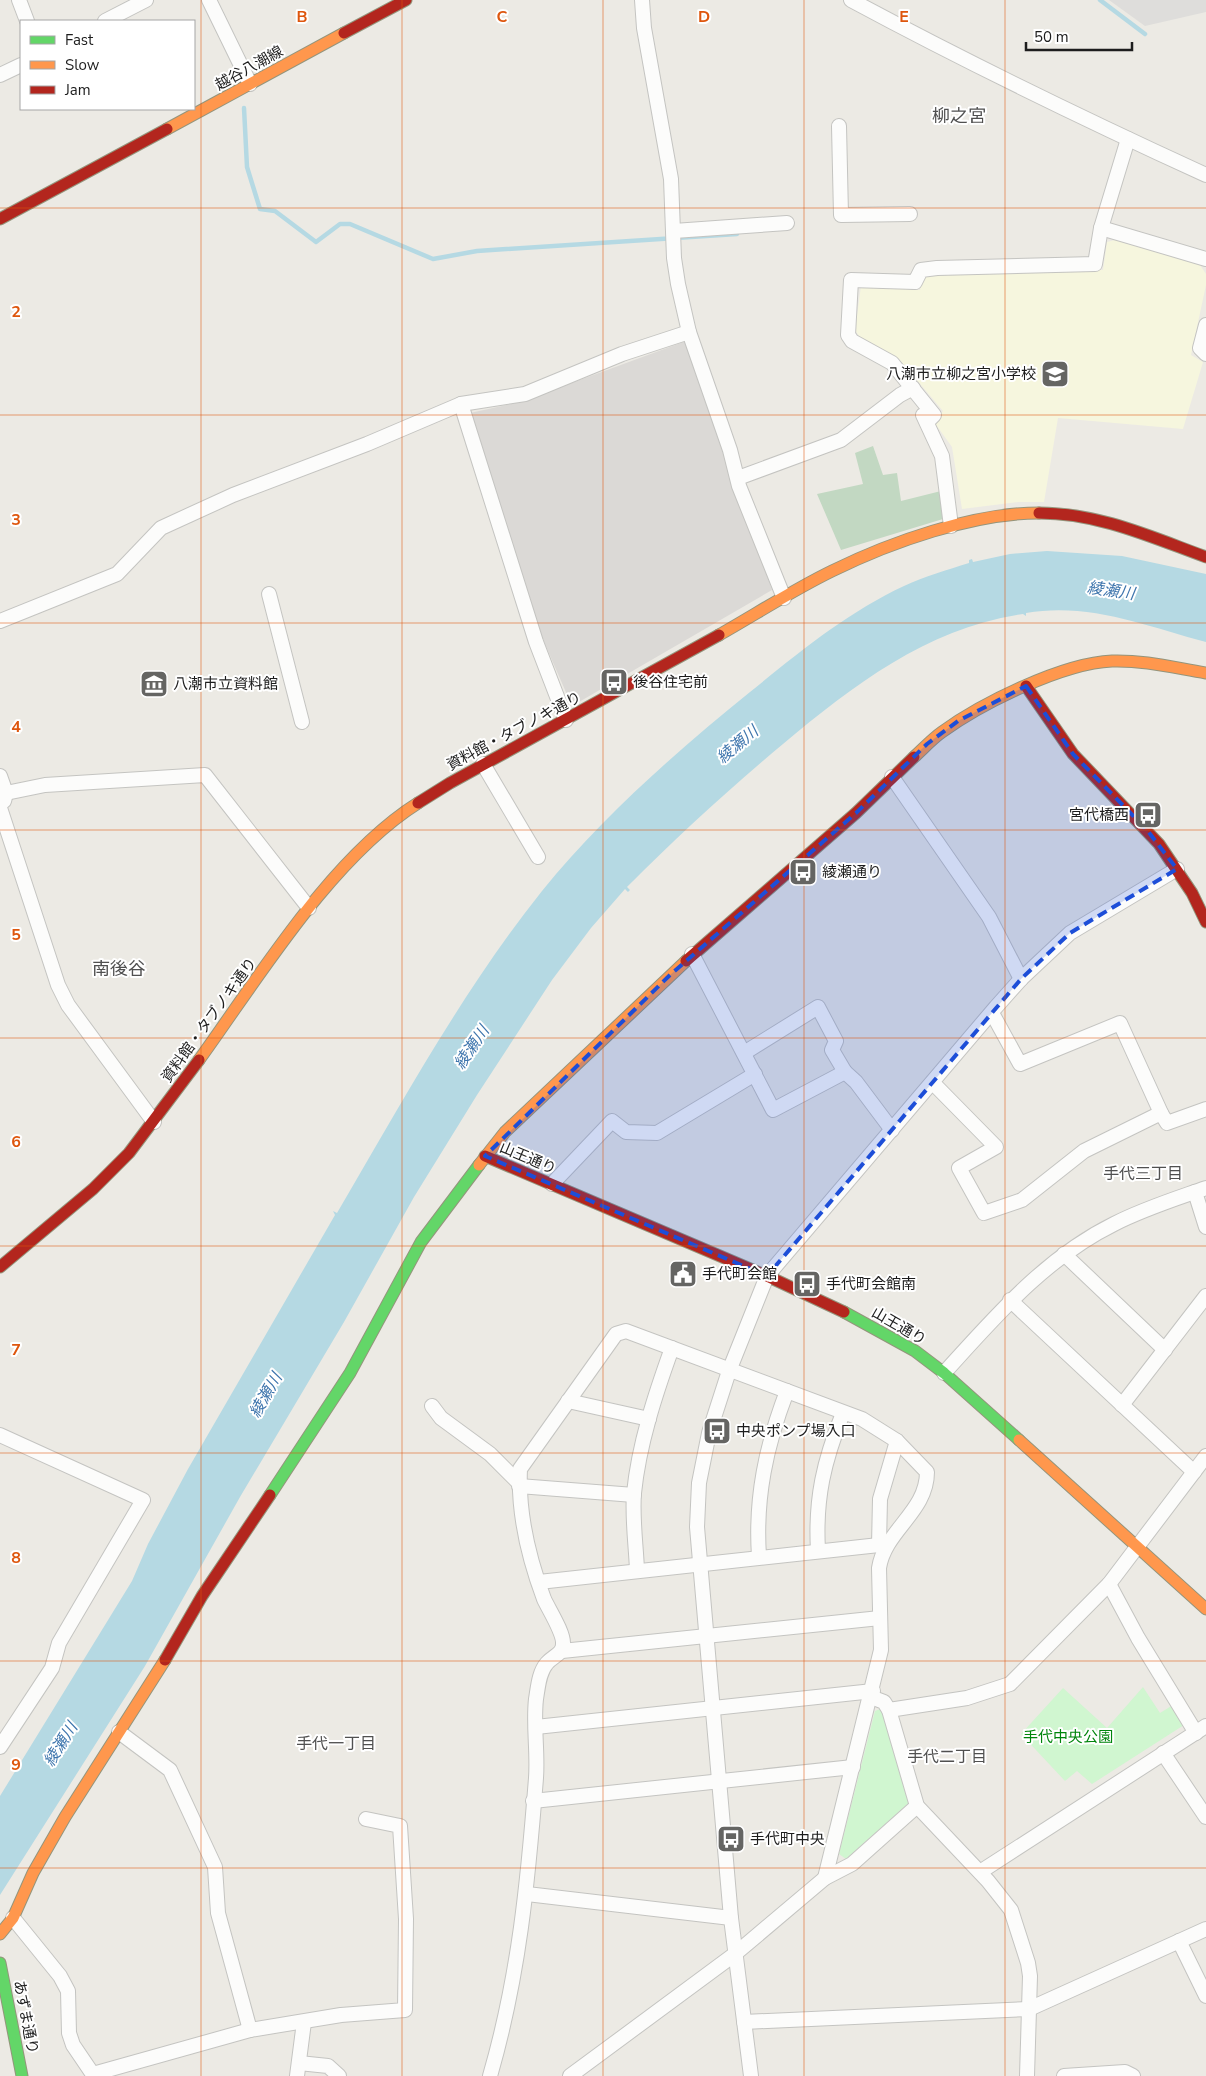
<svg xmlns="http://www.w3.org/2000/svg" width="1206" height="2076" font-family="'Nunito Sans','Noto Sans JP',sans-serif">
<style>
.residential{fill:#dbd9d6}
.education{fill:#f6f6de}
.cemetery{fill:#c2d8c2}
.park{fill:#d0f6d0}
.parking{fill:#dedddb}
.water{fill:#b5d9e3}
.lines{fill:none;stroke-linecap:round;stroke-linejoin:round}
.stream{stroke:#b5d9e3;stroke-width:4.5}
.street-casing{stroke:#c4c4c1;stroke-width:16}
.fast-casing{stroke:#94957c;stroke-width:13}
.slow-casing{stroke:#94957c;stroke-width:13}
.jam-casing{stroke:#94957c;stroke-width:13}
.street{stroke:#fcfcfb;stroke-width:14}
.fast{stroke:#63d668;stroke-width:11}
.slow{stroke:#ff974d;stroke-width:11}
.jam{stroke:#b3261e;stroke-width:11}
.marked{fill:#1d4ed8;fill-opacity:0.2;stroke:#1d4ed8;stroke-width:4;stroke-dasharray:10 6;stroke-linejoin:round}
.grid{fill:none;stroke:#de560d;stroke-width:1;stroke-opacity:0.55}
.labels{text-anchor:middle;stroke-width:4;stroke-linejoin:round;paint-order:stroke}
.street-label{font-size:15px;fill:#1d1d1d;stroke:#fff}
.poi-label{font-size:15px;fill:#1d1d1d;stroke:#fff;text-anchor:start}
.park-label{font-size:15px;fill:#00850c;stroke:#fff}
.water-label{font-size:16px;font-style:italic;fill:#3e75ad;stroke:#fff}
.neighbourhood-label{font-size:16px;fill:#505050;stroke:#fff}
.quarter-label{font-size:18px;fill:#505050;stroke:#fff}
.grid-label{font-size:16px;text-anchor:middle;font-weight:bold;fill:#de560d;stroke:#fff;stroke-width:4;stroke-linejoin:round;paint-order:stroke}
</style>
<rect width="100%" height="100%" fill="#eceae4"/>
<!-- residential -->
<polygon class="residential" points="686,341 772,590 572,706 541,635 470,413 520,402"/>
<!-- education -->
<polygon class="education" points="1115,240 1200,265 1206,274 1206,285 1191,355 1203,362 1183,429 1058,418 1044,502 1019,502 962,509 952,447 934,422 943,411 899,359 861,339 855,330 861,286 920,290 925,273 1103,270 1107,242"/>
<!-- cemetery -->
<polygon class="cemetery" points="873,446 883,475 897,473 901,501 941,491 943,519 841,550 817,494 863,484 855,453"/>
<!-- park -->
<g class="park">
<polygon points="1143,1687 1160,1713 1173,1705 1184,1725 1092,1784 1077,1771 1065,1781 1021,1734 1063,1688 1107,1728"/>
<polygon points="880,1709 884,1711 910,1802 846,1859 839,1854 875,1711"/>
</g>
<!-- parking -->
<polygon class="parking" points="1109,0 1206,0 1206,12 1145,26"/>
<!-- water -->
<path class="water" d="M 1047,551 L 1122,556 L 1206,574 L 1206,642 C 1146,626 1089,602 1026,613 L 1026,616 L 1023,614 C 928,628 855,684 783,744 C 729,789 677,837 627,887 L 630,890 L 628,892 L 625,889 L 591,928 L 552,980 L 477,1095 L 414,1197 L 344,1322 L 240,1497 L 145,1666 L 0,1895 L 0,1796 L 132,1581 L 148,1544 L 188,1469 L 335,1215 L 333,1211 L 337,1213 C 401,1104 463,990 542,891 C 602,817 676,752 750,692 C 798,653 848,612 904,586 C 925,576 947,570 969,563 L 969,560 L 972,559 L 973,562 L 1010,554 Z"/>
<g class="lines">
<!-- stream -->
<g class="stream">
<polyline points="1100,0 1145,34"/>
<polyline points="244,108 247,167 260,209 275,211 316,242 340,224 350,224 433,259 477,251 737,234"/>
</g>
<defs>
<g id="street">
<polyline points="19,0 27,21"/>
<polyline points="209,0 250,84"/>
<polyline points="642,0 644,28 671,179 674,258 678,284 689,332 730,450 739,486 784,598"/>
<path d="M 851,0 C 968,63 1086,120 1206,175"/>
<polyline points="105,21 146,0"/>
<polyline points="0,75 21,65"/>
<polyline points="839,126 841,215 910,214"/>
<polyline points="1101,228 1206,259"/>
<polyline points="674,231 787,223"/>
<polyline points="1206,325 1200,348 1206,354"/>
<polyline points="461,404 536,642 566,720"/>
<polyline points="923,415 942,456 951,526"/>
<polyline points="927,422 934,415 892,363 852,341 848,335 851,280 915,282 921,270 937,268 1095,264 1101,228 1128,139"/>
<polyline points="738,478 841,440 900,395 913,388"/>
<polyline points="269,594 302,722"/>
<polyline points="0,621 117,574 161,528 233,495 367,444 461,404 525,394 622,354 689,332"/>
<polyline points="483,764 538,857"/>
<polyline points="0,776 6,793 4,801"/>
<polyline points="892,777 989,917 1021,979"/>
<polyline points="6,793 45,785 205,775 309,908"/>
<polyline points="0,808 58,985 68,1005 154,1122"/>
<polyline points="692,954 773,1110 845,1072 856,1082 892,1130"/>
<polyline points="992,1013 1020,1064 1120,1023 1161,1113"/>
<polyline points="744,1053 818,1007 836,1041 832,1050 845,1072"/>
<polyline points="933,1083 996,1147 959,1168 984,1213 1022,1200 1084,1151 1161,1113 1167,1123 1206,1109"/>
<polyline points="552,1184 612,1121 626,1132 657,1133 755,1074"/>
<polyline points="1195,1192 1206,1227"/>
<polyline points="1064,1254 1165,1350"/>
<polyline points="1010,1300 1194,1472"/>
<path d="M 944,1373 C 995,1317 1045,1258 1114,1224 C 1143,1209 1175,1199 1206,1188"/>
<polyline points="568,1401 649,1419"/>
<polyline points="1122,1405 1206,1296"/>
<polyline points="432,1406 441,1418 490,1454 519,1483"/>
<polyline points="0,1435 143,1500 59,1643 52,1668 0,1747"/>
<polyline points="519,1486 634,1495"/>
<polyline points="879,1545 880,1499 897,1441"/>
<path d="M 818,1550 C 815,1498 824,1461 843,1413"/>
<path d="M 759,1556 C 755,1498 766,1446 787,1391"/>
<path d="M 637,1570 C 636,1545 632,1518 634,1493 C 639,1444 655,1395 672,1348"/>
<polyline points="539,1582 879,1545 884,1548"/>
<polyline points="1109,1584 1138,1638 1196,1733"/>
<polyline points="562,1651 880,1618"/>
<polyline points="871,1697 884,1702 889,1710 917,1806 988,1881 1011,1910 1028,1963 1030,1976 1027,2076"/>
<polyline points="889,1710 967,1698 1010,1684 1109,1584 1206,1456"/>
<polyline points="536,1727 873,1691"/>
<polyline points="119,1732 170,1770 215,1867 218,1913 250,2030"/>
<polyline points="1163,1753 1206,1817"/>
<polyline points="533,1801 853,1767"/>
<polyline points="980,1872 1206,1726"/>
<polyline points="527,1894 731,1918"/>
<polyline points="13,1918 60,1976 68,1991 69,2033 73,2045 94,2076"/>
<polyline points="1179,1941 1206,1996"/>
<polyline points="744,2022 1029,2009 1206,1929"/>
<polyline points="299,2063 328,2066 339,2076"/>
<polyline points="93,2074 250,2030 341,2015 405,2010 406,1919 400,1826 366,1819"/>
<polyline points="297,2076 304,2022"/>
<path d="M 490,2076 C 519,1976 528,1881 536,1778 C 538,1752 533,1725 536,1699 C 538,1687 539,1672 547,1663 C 553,1656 563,1654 563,1644 C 564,1633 549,1610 544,1599 C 529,1559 518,1512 520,1469 L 616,1334 L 626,1331 L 862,1419 L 897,1441 L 927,1472 C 927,1512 885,1530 879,1568 L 881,1650 L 825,1878"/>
<polyline points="570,2076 735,1954 825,1878 852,1864 917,1806"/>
<polyline points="751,2076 731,1918 697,1527 699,1483 709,1433 729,1371 767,1276 996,1007 1021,979 1070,933 1177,869"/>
<polyline points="1064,2076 1125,2072 1133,2076"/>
</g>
<g id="fast">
<polyline points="844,1312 915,1351 944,1373 1019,1440"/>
<polyline points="270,1495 350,1373 421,1242 479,1165"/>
<polyline points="0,1963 22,2076"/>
</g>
<g id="slow">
<polyline points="167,129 344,33"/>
<path d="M 719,635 C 756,614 793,590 832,571 C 891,542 973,513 1039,513"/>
<path d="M 914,757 C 923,749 932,739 942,732 C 982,703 1063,663 1112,661 C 1144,660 1175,668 1206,673"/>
<path d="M 199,1060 C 259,977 331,858 418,803"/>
<polyline points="479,1165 505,1132 686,961"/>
<polyline points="1019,1440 1206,1609"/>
<polyline points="0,1934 13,1918 33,1873 65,1817 165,1660"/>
</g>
<g id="jam">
<polyline points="344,33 406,0"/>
<polyline points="0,219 167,129"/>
<path d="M 1039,513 C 1099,513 1151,537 1206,557"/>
<polyline points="1026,686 1073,754 1159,844 1192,893 1206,922"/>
<polyline points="418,803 450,783 719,635"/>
<polyline points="686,961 856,813 914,757"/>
<polyline points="485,1156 767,1276 844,1312"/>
<polyline points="0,1267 93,1189 129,1153 199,1060"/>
<polyline points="165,1660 202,1596 270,1495"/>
</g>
</defs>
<!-- street casing -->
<use href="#street" class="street-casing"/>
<!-- fast casing -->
<use href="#fast" class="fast-casing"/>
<!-- slow casing -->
<use href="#slow" class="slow-casing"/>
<!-- jam casing -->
<use href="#jam" class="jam-casing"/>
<!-- street -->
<use href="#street" class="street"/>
<!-- fast -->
<use href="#fast" class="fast"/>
<!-- slow -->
<use href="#slow" class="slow"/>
<!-- jam -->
<use href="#jam" class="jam"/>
</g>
<!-- marked area -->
<path class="marked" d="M 1026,686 L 1073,754 L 1147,830 L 1177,869 L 1070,933 L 1021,979 L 767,1276 L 485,1156 L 670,975 L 856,813 L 927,744 L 958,721 Z"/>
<!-- grid -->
<path class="grid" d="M 201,0 L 201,2076M 402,0 L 402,2076M 603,0 L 603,2076M 804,0 L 804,2076M 1005,0 L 1005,2076M 0,208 L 1206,208M 0,415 L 1206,415M 0,623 L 1206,623M 0,830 L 1206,830M 0,1038 L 1206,1038M 0,1246 L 1206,1246M 0,1453 L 1206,1453M 0,1661 L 1206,1661M 0,1868 L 1206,1868"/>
<!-- icons -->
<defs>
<symbol id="school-square" viewBox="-11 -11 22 22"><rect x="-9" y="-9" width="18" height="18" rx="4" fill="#656563" stroke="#fff"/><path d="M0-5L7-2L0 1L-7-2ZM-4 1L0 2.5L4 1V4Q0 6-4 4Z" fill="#fff"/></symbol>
<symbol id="bus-square" viewBox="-11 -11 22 22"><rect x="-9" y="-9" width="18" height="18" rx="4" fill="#656563" stroke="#fff"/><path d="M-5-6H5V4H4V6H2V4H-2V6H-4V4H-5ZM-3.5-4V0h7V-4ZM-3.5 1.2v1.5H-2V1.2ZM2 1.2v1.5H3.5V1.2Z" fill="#fff"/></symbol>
<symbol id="museum-square" viewBox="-11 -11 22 22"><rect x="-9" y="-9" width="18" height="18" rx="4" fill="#656563" stroke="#fff"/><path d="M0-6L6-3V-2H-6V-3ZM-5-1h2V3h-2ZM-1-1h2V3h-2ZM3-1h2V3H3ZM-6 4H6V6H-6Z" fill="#fff"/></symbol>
<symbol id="civic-square" viewBox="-11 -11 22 22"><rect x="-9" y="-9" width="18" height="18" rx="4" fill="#656563" stroke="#fff"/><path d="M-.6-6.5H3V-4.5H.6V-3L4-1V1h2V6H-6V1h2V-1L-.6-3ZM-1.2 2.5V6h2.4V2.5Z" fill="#fff"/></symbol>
</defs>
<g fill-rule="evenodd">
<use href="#school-square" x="1039" y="358" width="32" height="32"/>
<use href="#bus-square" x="598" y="666" width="32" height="32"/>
<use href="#museum-square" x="138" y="668" width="32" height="32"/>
<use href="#bus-square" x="1132" y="799" width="32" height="32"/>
<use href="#bus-square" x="787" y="856" width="32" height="32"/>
<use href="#civic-square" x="667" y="1258" width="32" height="32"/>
<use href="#bus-square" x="791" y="1268" width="32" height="32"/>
<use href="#bus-square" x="701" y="1415" width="32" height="32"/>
<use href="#bus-square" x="715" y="1823" width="32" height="32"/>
</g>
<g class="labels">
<!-- street labels -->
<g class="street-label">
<text transform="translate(249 68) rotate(-29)" y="5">越谷八潮線</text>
<text transform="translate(514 731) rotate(-28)" y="5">資料館・タブノキ通り</text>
<text transform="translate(209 1020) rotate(-54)" y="5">資料館・タブノキ通り</text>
<text transform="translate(528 1158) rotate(23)" y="5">山王通り</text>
<text transform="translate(899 1326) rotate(30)" y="5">山王通り</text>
<text transform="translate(26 2017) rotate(79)" y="5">あずま通り</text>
</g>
<!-- poi labels -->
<g class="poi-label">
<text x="1036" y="379" text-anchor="end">八潮市立柳之宮小学校</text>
<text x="633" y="687">後谷住宅前</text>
<text x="173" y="689">八潮市立資料館</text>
<text x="1129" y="820" text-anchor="end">宮代橋西</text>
<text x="822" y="877">綾瀬通り</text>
<text x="702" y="1279">手代町会館</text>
<text x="826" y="1289">手代町会館南</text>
<text x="736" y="1436">中央ポンプ場入口</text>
<text x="750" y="1844">手代町中央</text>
</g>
<!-- park labels -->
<g class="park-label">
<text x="1068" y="1742">手代中央公園</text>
</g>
<!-- water labels -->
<g class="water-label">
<text transform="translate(1111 590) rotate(8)" y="6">綾瀬川</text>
<text transform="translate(737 744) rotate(-40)" y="6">綾瀬川</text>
<text transform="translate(471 1047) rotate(-56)" y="6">綾瀬川</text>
<text transform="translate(265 1395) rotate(-60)" y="6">綾瀬川</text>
<text transform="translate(60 1744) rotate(-58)" y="6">綾瀬川</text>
</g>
<!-- neighbourhood labels -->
<g class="neighbourhood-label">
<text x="1143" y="1179">手代三丁目</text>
<text x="336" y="1749">手代一丁目</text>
<text x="947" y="1762">手代二丁目</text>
</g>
<!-- quarter labels -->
<g class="quarter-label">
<text x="959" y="122">柳之宮</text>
<text x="119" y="975">南後谷</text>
</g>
</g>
<g class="grid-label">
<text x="302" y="22">B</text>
<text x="502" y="22">C</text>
<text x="704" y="22">D</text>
<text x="904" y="22">E</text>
<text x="16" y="317">2</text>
<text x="16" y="525">3</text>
<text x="16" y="732">4</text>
<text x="16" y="940">5</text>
<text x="16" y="1147">6</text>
<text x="16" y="1355">7</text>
<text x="16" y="1563">8</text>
<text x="16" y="1770">9</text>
</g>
<!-- legend -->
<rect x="20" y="20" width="175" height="90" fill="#ffffff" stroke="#a5a5a5"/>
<rect x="30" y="36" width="25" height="8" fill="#63d668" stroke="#a5a5a5"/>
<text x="65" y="45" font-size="15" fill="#1d1d1d">Fast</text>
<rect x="30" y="61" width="25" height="8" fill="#ff974d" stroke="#a5a5a5"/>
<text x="65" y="70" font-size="15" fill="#1d1d1d">Slow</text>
<rect x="30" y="86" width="25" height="8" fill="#b3261e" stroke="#a5a5a5"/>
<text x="65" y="95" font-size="15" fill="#1d1d1d">Jam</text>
<!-- scale -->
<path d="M1026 42v8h106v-8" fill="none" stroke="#1d1d1d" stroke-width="2.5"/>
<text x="1034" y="42" font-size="15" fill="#1d1d1d" stroke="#ffffff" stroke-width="4" paint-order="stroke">50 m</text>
</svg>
